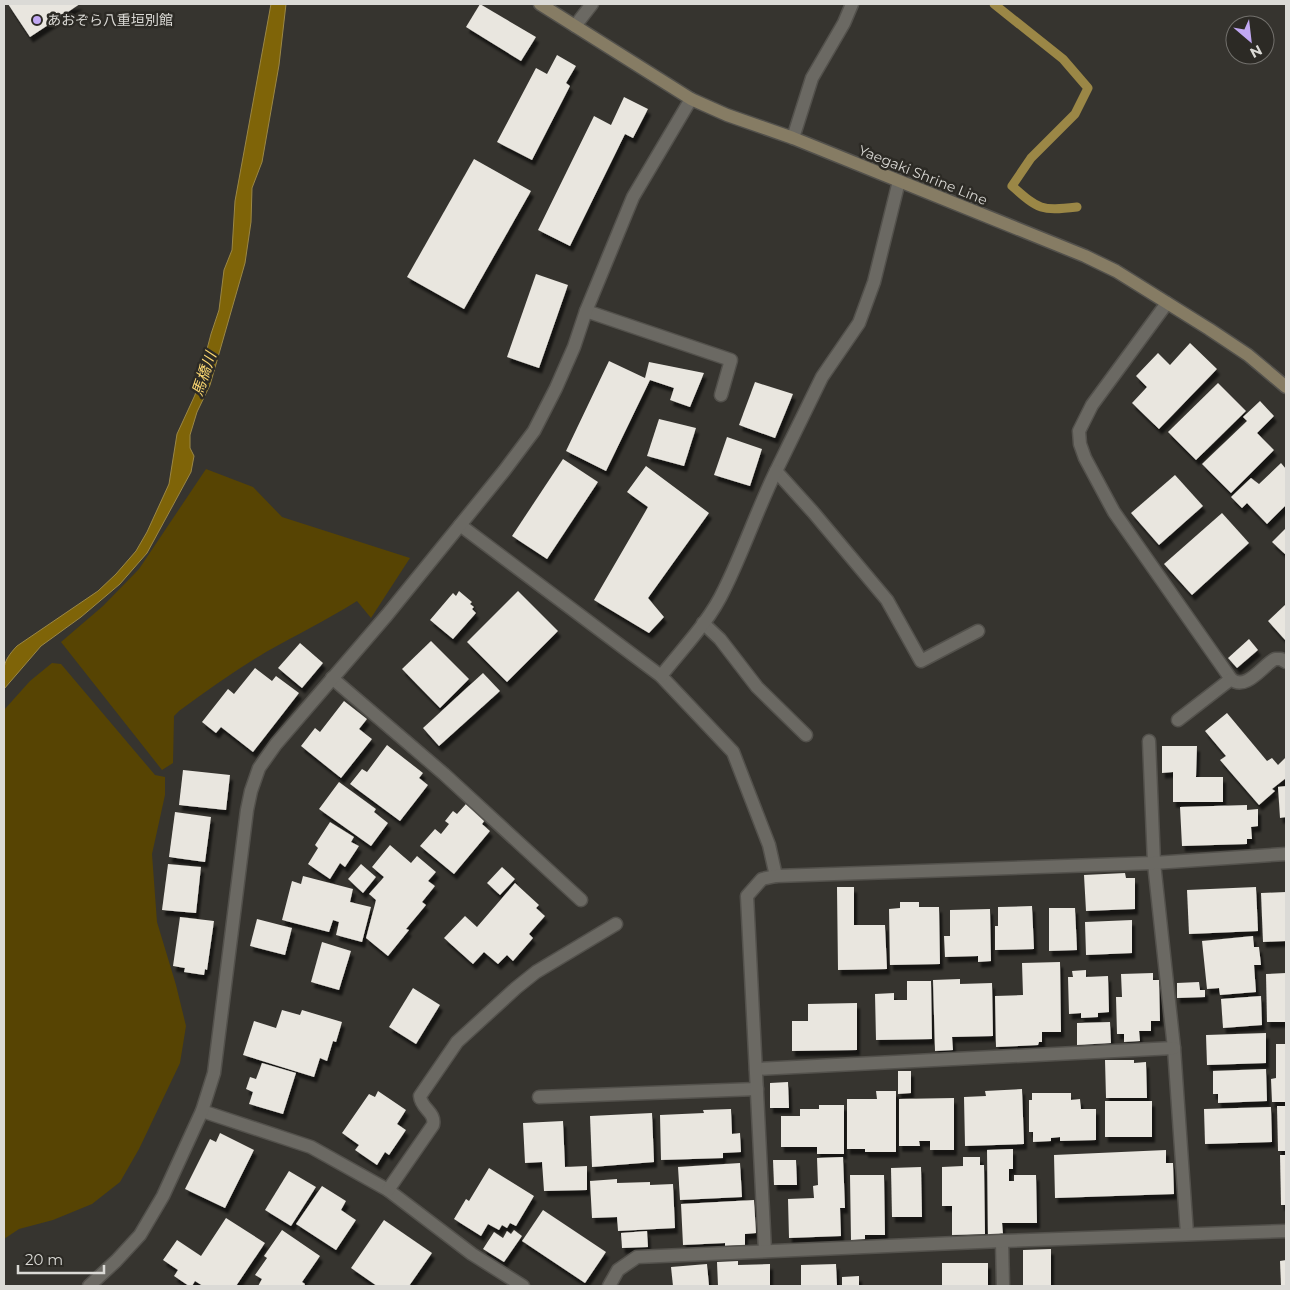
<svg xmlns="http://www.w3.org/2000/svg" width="1290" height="1290" font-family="Montserrat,'Noto Sans JP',sans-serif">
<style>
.green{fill:#574403}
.water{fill:#7f6408;stroke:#9b8746}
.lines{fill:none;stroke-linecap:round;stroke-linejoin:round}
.stream{stroke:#9b8746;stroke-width:9}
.building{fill:#e9e6df;filter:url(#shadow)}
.minor-casing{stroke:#53514c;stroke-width:15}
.secondary-casing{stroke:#53514c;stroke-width:15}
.minor{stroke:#6b6963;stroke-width:12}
.secondary{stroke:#867c64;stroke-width:12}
.poi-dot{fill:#c1a8f3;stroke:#2c2a25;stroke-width:2}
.labels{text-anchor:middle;stroke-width:5;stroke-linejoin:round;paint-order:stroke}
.poi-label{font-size:14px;fill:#dbdad6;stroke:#2c2a25;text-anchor:start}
.street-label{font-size:14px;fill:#dbdad6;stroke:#2c2a25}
.water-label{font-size:15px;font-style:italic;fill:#fad671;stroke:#2c2a25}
</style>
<defs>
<filter id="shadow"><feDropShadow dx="3" dy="5.5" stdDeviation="1" flood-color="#0009"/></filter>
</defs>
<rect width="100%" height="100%" fill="#36342f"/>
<!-- green -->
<g class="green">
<path d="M 206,469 L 253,487 L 282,517 L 410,558 L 371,618 L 357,601 C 327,620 296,635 266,652 C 236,670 208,690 179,711 L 174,716 L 173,763 L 162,770 L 61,642 L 103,606 L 139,569 Z"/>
<polygon points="52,663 61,664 155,775 165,777 165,795 152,854 157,922 176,985 186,1026 180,1063 139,1149 120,1182 92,1204 53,1220 19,1229 4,1239 4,710 30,681"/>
</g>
<!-- water -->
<path class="water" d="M 271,4 L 286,4 L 279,65 L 262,162 L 252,188 L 251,222 L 245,263 L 210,385 L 197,412 L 190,435 L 190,448 L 194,456 L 191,472 L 147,553 L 120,584 L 81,617 L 41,646 L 4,689 C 4,667 1,663 17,646 L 98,591 L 116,574 L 136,551 L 147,532 L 169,484 L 177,434 L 195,395 L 211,334 L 219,310 L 224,270 L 232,250 L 235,201 Z"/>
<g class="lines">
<!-- stream -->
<path class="stream" d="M 994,4 L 1063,59 L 1088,88 L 1075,114 L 1031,158 L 1012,186 C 1039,210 1041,211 1077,207"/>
</g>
<!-- building -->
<g class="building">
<polygon points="8,4 80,4 30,37"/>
<polygon points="480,4 536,37 521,61 466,27"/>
<polygon points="557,55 576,66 566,83 570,86 532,160 497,142 536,68 547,74"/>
<polygon points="624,97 648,109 633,138 625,134 570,246 538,230 594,116 611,125"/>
<polygon points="474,159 531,191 464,309 407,277"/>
<polygon points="536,274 568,285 539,368 507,357"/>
<polygon points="1190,343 1217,369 1159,429 1132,403 1147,387 1136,376 1158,353 1170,365"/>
<polygon points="609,361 645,378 649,362 704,373 690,407 670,400 674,388 650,380 606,471 566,451"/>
<polygon points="755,382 793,394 775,438 739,425"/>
<polygon points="1218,383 1246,411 1196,460 1168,432"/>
<polygon points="1260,401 1274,416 1257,433 1274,450 1231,493 1202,464 1247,421 1243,417"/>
<polygon points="659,419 696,428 684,466 647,456"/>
<polygon points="727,437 762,449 750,486 714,475"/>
<polygon points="563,459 598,482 547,559 512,536"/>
<polygon points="1281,463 1286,469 1286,505 1267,524 1247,503 1242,508 1231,497 1251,478 1259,484"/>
<polygon points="646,466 709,513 648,598 664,617 649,633 594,600 648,507 627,492"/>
<polygon points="1175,475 1203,506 1159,545 1131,513"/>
<polygon points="1222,513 1249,543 1192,595 1164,564"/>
<polygon points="1286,528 1286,555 1272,542"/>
<polygon points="459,591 472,602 470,604 474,607 472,609 476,613 453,639 430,620 453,593 456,596"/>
<polygon points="518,591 558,631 507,682 467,642"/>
<polygon points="1286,604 1286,641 1268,621"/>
<polygon points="1249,639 1258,650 1237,668 1228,658"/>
<polygon points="431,641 469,679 440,708 402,669"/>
<polygon points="300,643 323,663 302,688 278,668"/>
<polygon points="255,668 272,681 276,676 299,693 253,752 221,727 216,733 202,722 228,689 234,694"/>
<polygon points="483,673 500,691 439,746 423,728"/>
<polygon points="344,701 367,719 359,729 372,739 341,778 301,746 315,728 320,732"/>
<polygon points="1227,713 1267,761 1272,758 1278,765 1286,757 1286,778 1272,789 1275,791 1259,805 1220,760 1226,756 1205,731"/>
<polygon points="387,745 423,773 419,778 428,785 400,821 350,784 362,769 367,772"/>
<polygon points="1162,746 1197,746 1196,777 1223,777 1223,802 1173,802 1173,772 1162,773"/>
<polygon points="183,770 230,775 226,810 179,805"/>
<polygon points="339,782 376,809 374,812 388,823 371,846 319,809"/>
<polygon points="1286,786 1286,817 1280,818 1278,787"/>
<polygon points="466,804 485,820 482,824 490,831 454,874 420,846 435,829 441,834 449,824 445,821 453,811 457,814"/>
<polygon points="1247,805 1247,810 1258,809 1258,826 1251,827 1252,839 1247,839 1247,844 1182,846 1180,807"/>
<polygon points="175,812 211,817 205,862 169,857"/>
<polygon points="330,822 354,837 351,842 359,846 345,867 340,863 330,879 308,864 318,848 315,845"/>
<polygon points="390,845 411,863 417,856 436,872 428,881 435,886 422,902 426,905 406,929 409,930 388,956 366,938 376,900 369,894 384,877 372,867"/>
<polygon points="168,864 201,867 196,913 162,910"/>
<polygon points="361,864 376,877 363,893 348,879"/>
<polygon points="502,867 515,879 500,895 487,883"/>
<polygon points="1125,873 1126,878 1135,878 1135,909 1086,911 1084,875"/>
<polygon points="303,876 353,889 350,902 371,907 362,942 336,935 339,922 333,920 329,932 282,920 292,881 301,884"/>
<polygon points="515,883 539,905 536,908 545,916 529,934 533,938 513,961 507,955 498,964 484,952 473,964 444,938 465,916 477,927"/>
<polygon points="837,887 854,887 854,925 885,925 887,969 838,970"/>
<polygon points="1256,887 1258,931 1189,934 1187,890"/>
<polygon points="1286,892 1286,941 1263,942 1261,893"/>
<polygon points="900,902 919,902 919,907 939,907 940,964 890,965 889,909 900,908"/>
<polygon points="1032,906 1034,949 995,950 995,926 998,926 998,907"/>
<polygon points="1049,908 1075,908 1077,950 1049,951"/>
<polygon points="990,909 991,961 978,962 978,956 945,957 944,936 950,936 950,910"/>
<polygon points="180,917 214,921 207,970 205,969 204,975 184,972 185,968 173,966"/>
<polygon points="257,919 292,928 285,955 250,946"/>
<polygon points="1132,920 1132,953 1086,955 1085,922"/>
<polygon points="1253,936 1254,947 1259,947 1261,965 1254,965 1256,992 1220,995 1219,988 1207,989 1202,941"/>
<polygon points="322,942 351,951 339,990 311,982"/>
<polygon points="1060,962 1061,1032 1042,1032 1042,1042 1039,1042 1038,1045 996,1047 995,996 1023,995 1022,963"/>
<polygon points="1086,970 1086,977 1108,976 1109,1012 1098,1013 1098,1017 1081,1018 1081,1013 1069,1014 1068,977 1073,977 1072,971"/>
<polygon points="1153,973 1153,980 1159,980 1160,1021 1151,1021 1151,1031 1139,1031 1140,1041 1124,1042 1124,1034 1117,1034 1116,997 1122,997 1121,974"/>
<polygon points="1286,973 1286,1022 1267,1022 1266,974"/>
<polygon points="960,979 960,984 992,983 993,1036 952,1037 953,1050 935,1051 933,980"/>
<polygon points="907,981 931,981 932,1039 876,1040 875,994 894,993 894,1000 907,1000"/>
<polygon points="1199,982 1200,990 1205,990 1205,997 1177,998 1177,983"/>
<polygon points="413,988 440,1005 416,1044 389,1027"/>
<polygon points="1261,996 1262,1025 1223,1028 1221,999"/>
<polygon points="857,1003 857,1050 792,1051 792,1021 808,1021 808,1004"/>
<polygon points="282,1010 300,1015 302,1010 342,1022 336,1042 333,1041 327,1061 320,1058 314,1077 243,1055 254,1021 276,1028"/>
<polygon points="1110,1022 1111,1043 1077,1045 1077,1023"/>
<polygon points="1266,1033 1266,1063 1207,1065 1206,1035"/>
<polygon points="1276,1044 1286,1044 1286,1102 1272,1102 1271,1079 1276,1078"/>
<polygon points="1105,1060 1134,1060 1134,1063 1146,1062 1147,1098 1106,1098"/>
<polygon points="262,1063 296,1073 283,1114 249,1104 253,1092 246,1089 250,1077 256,1079"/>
<polygon points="1266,1069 1267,1101 1218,1103 1218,1094 1213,1094 1213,1071"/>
<polygon points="898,1071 911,1071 911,1093 898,1094"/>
<polygon points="788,1082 789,1108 770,1108 770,1083"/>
<polygon points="1022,1089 1024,1144 965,1146 964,1097 986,1096 985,1091"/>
<polygon points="378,1091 406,1110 397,1124 406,1130 389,1155 385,1152 377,1165 355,1150 359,1145 342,1133 369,1094 375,1097"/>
<polygon points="876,1091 896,1091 896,1152 865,1152 865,1149 847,1149 847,1099 877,1099"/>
<polygon points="1032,1093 1071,1093 1071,1100 1080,1099 1081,1109 1096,1109 1096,1140 1060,1141 1060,1137 1051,1138 1051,1141 1033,1142 1033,1132 1029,1132 1029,1100 1032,1100"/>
<polygon points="954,1098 954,1150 930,1150 930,1141 919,1141 920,1146 899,1146 899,1099"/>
<rect x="1105" y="1101" width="47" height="36"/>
<polygon points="819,1105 844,1105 844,1154 817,1154 817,1147 781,1147 781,1116 800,1116 800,1109 819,1109"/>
<polygon points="1277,1106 1286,1106 1286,1151 1278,1151"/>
<polygon points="1271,1107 1272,1142 1205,1144 1204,1109"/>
<polygon points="731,1109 732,1134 740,1133 741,1152 723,1153 723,1158 661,1160 660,1115 704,1113 703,1110"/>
<polygon points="652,1113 654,1162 592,1167 590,1116"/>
<polygon points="563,1121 565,1167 587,1166 587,1190 544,1191 542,1162 525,1163 523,1123"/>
<polygon points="220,1133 254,1150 225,1208 185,1189 210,1139 216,1142"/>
<polygon points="1013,1149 1013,1169 1009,1169 1009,1181 1014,1181 1014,1175 1036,1175 1037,1223 1002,1223 1003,1234 988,1235 987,1150"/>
<polygon points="1166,1150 1166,1163 1173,1163 1174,1194 1055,1198 1054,1155"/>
<polygon points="1280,1155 1286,1155 1286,1205 1281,1205"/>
<polygon points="843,1157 845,1208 840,1208 841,1236 789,1238 788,1199 814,1198 813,1186 818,1185 817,1158"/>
<polygon points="963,1157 980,1157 980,1165 984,1165 985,1234 952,1235 952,1206 942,1206 942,1167 963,1166"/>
<polygon points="773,1160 796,1160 797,1185 774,1185"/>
<polygon points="740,1163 742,1197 680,1200 678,1167"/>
<polygon points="921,1167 922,1217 892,1217 891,1168"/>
<polygon points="489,1168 534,1196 516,1226 510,1223 507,1228 502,1225 499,1230 488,1224 481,1236 454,1219 466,1199 469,1201"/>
<polygon points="289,1171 316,1187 291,1226 265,1210"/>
<polygon points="850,1175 884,1175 885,1235 865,1235 865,1239 851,1240"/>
<polygon points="617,1179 617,1183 650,1182 650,1185 673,1184 675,1228 618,1231 617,1217 592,1218 590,1181"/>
<polygon points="322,1186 346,1201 341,1210 356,1220 336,1250 296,1224"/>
<polygon points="754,1200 756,1233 745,1234 745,1245 725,1246 725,1243 683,1245 681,1204"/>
<polygon points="543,1210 606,1252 585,1283 522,1241"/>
<polygon points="226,1218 265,1243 236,1286 203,1286 195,1281 192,1286 189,1286 174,1276 178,1270 163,1260 177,1240 201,1256"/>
<polygon points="384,1220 432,1253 409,1286 377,1286 351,1268"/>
<polygon points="282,1230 320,1256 302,1282 305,1284 304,1286 258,1286 262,1279 255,1275 267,1258 264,1256"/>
<polygon points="514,1230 522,1236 504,1262 483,1249 494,1232 503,1238 507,1231 511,1234"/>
<polygon points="647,1231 648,1247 622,1248 621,1233"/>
<polygon points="1051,1249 1051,1286 1023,1286 1023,1250"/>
<polygon points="1286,1260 1286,1286 1281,1286 1280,1261"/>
<polygon points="738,1261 738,1265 770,1264 770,1286 718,1286 717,1262"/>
<rect x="942" y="1263" width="46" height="23"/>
<polygon points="707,1264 709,1286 673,1286 671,1267"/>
<polygon points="836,1264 837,1286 801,1286 801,1265"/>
<polygon points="859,1276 859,1286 842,1286 842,1277"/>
</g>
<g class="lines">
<defs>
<g id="minor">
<polyline points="575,26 592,4"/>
<polyline points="793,138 812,78 844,23 852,4"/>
<polyline points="899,181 874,282 859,323 822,377 776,471 813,512 887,600 921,661 978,631"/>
<path d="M 1167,303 L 1092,405 L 1079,431 L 1080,444 L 1085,458 L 1114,512 L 1231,679 C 1246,692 1263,665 1275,659 L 1281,659 L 1286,662"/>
<polyline points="586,311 731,360 721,395"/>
<polyline points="460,525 661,676 733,752 769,845 776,876"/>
<polyline points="703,623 720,639 757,687 806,735"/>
<path d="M 661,676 C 682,649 709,622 724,590 C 743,552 757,510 776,471"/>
<polyline points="332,678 444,774 581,900"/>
<polyline points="1178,720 1231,679"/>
<polyline points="1149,741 1154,863 1174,1048 1187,1234"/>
<polyline points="756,1069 1174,1048"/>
<polyline points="539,1097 757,1089"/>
<polyline points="202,1111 311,1147 388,1190 472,1254 523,1286"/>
<path d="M 388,1190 L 433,1125 C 436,1112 421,1109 420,1096 L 457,1042 L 516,988 L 536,972 L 616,924"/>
<polyline points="1002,1241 1003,1286"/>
<polyline points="765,1251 747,896 762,879 776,876 1154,863 1286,854"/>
<polyline points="89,1286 116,1261 140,1235 163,1196 202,1111 214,1073 247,810 251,791 259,768 276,744 387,615 504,471 534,431 556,388 574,347 586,311 633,197 691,99"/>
<polyline points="609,1286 618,1270 637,1257 1002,1241 1286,1231"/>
</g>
<polyline id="secondary" points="540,4 691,99 727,115 793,138 1085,256 1116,271 1209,329 1248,355 1286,387"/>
</defs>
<!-- minor casing -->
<use href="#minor" class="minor-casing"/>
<!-- secondary casing -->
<use href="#secondary" class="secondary-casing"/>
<!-- minor -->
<use href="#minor" class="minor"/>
<!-- secondary -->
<use href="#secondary" class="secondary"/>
</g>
<!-- markers -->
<circle class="poi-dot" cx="37" cy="20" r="5"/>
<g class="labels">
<!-- poi labels -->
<g class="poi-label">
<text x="47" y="25">あおぞら八重垣別館</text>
</g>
<!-- street labels -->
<g class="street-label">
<text transform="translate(923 175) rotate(22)" y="5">Yaegaki Shrine Line</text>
</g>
<!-- water labels -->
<g class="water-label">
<text transform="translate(204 374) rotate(-71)" y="5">馬橋川</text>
</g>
</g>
<!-- border -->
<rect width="1290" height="1290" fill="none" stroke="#dbdad6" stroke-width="10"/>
<!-- north arrow -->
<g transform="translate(1250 40) rotate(152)"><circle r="24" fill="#2c2a25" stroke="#72706c"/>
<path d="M0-4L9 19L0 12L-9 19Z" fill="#c1a8f3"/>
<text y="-8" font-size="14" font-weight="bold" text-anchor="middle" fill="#dbdad6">N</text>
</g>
<!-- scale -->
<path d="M18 1265v8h86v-8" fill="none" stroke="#dbdad6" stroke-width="2.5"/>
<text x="25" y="1265" font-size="15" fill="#dbdad6" stroke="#2c2a25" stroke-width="4" paint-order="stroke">20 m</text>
</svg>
